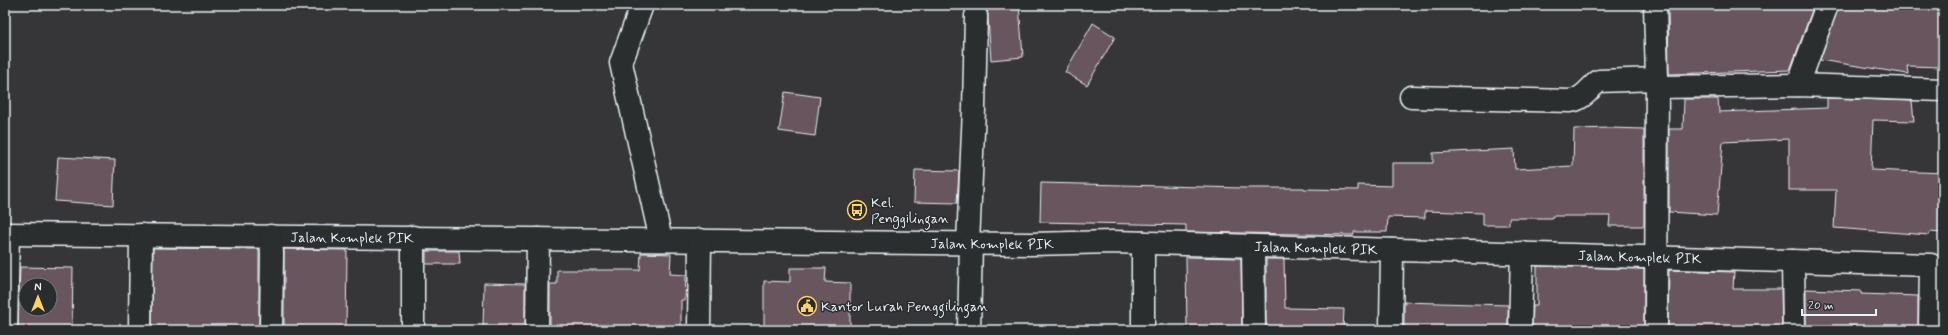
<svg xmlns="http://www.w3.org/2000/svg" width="1948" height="335" font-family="Mynerve,sans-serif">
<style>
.building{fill:#67555d;stroke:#e8f1f8;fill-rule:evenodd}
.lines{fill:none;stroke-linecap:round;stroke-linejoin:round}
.street-casing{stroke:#e8f1f8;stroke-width:25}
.street{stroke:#2a2d2e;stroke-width:22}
.labels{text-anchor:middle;stroke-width:3;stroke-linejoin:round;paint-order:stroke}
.poi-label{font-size:14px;fill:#e8f1f8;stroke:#2a2d2e;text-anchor:start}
.street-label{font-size:14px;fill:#e8f1f8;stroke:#2a2d2e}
</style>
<rect width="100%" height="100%" fill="#363537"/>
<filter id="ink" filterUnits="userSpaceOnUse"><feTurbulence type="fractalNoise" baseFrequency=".025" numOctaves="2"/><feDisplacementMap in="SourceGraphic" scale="8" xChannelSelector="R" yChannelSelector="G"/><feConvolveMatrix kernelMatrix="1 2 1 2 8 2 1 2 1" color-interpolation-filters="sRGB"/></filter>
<g filter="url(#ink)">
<!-- building -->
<g class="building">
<polygon points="987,5 1019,5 1023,57 991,60"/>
<polygon points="1668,5 1814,5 1790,70 1669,74"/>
<polygon points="1839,5 1913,5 1912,7 1943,8 1943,67 1907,66 1908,74 1820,60"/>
<polygon points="1093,23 1115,37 1087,85 1065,72"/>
<polygon points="785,92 820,97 815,136 779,131"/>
<polygon points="1827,98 1912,101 1914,121 1873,120 1871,170 1943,173 1943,233 1929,232 1929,235 1834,228 1836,190 1789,190 1789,139 1723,142 1717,215 1669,212 1669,129 1683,129 1684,99 1718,99 1719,112 1827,108"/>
<polygon points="1610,128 1644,129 1644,226 1609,226 1610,216 1552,216 1552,218 1509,218 1509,225 1483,225 1483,213 1425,211 1425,218 1388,217 1387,232 1354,232 1354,235 1186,232 1186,225 1040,222 1041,183 1243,188 1304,188 1304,189 1358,190 1358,185 1392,186 1392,163 1433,163 1433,153 1514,149 1515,169 1573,166 1574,129"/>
<polygon points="58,157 115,160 113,205 55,201"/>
<polygon points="915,170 959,171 957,203 914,202"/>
<polygon points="153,248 259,249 259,330 152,330"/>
<polygon points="284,249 347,250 346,330 284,330"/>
<polygon points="426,251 459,251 460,264 426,264"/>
<polygon points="641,253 671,254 670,274 686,275 685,300 681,300 681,330 550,330 550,284 557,284 557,270 640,270"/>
<polygon points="1186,257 1241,258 1242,330 1187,330"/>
<polygon points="1266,259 1284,259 1285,308 1344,309 1343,330 1266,330"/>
<polygon points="1537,266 1644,269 1644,330 1532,330 1533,306 1537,306"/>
<path d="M 20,267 L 73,268 L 72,330 L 18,330 ZM 26,285 L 50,285 L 50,309 L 26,309 Z"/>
<polygon points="790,268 826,268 825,282 850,283 850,330 764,330 764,281 790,282"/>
<polygon points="1669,270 1734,272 1733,289 1781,289 1782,330 1668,330"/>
<polygon points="484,283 525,284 525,330 483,330"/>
<polygon points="1806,289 1861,291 1861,294 1918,296 1918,330 1852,326 1852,330 1806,330"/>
<polygon points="1404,302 1508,305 1508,330 1404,330"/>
</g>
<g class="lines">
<defs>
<g id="street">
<polyline points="642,5 621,63 661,240"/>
<polyline points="1655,5 1657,79 1656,330"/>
<polyline points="1798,85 1827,5"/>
<polyline points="1657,87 1798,85 1943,90"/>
<path d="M 1411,97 L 1571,101 C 1584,99 1589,88 1599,81 L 1657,79"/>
<path id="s1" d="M 5,234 L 1031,244 L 1113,242 L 1931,265 L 1930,330"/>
<polyline points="271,236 272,254 271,330"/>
<polyline points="968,243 974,109 976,16"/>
<polyline points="1143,243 1143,330"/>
<polyline points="1253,246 1254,330"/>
<polyline points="1793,261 1794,330"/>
<polyline points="6,330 8,234"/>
<polyline points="140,330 141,235"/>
<polyline points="413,330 413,237"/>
<polyline points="537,330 538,239"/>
<polyline points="699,330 700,240"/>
<polyline points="969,330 971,243"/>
<polyline points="1391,330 1392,250"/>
<polyline points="1520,330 1522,253"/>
</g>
</defs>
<!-- street casing -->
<use href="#street" class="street-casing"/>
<!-- street -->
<use href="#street" class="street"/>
</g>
</g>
<!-- icons -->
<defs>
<symbol id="bus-ring" viewBox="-11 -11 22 22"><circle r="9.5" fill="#2a2d2e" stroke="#ffd166" stroke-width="1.5"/><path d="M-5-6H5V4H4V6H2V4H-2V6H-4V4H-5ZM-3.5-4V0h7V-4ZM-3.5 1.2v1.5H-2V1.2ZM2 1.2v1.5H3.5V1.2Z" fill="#ffd166"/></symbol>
<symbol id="civic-ring" viewBox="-11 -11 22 22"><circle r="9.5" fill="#2a2d2e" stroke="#ffd166" stroke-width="1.5"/><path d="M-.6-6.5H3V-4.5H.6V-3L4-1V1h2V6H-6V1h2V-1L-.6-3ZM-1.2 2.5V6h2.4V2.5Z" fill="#ffd166"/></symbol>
</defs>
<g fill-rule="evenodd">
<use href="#bus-ring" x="846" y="199" width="22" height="22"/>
<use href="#civic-ring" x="796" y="295" width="22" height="22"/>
</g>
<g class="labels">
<!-- poi labels -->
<g class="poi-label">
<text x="871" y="207">Kel.<tspan x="871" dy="16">Penggilingan</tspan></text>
<text x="821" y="311">Kantor Lurah Penggilingan</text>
</g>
<!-- street labels -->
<g class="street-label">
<text dy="5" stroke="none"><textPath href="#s1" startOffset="347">Jalan Komplek PIK</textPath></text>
<text dy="5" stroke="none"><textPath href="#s1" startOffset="987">Jalan Komplek PIK</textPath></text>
<text dy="5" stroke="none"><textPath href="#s1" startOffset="1311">Jalan Komplek PIK</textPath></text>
<text dy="5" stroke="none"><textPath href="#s1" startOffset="1635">Jalan Komplek PIK</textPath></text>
</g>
</g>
<!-- margin -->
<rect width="1948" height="335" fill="none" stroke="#2a2d2e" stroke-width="20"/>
<rect x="10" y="10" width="1928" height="315" fill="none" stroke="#e8f1f8" stroke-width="1.5" filter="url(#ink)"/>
<!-- north arrow -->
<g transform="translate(38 297)"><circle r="19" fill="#2a2d2e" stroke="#767b7f"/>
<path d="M0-3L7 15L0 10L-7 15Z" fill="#ffd166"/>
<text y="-6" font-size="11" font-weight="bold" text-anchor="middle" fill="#e8f1f8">N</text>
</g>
<!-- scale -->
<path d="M1802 309v6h74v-6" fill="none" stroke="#e8f1f8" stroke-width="2"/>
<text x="1808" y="309" font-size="12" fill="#e8f1f8" stroke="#2a2d2e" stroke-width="3" paint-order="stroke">20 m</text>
</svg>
